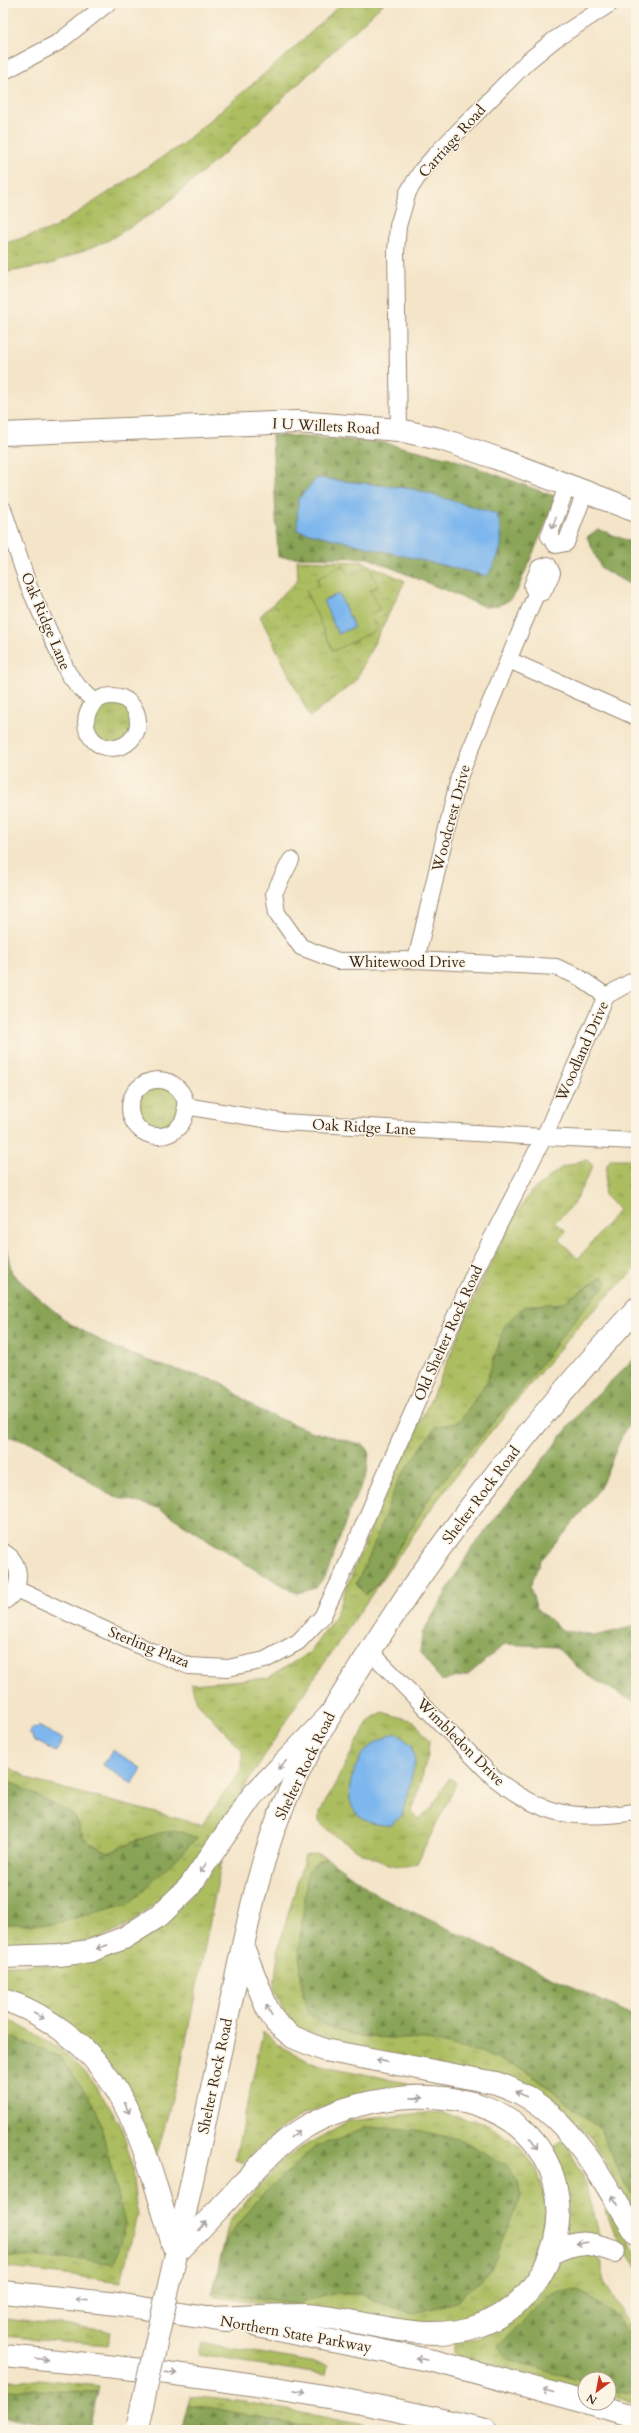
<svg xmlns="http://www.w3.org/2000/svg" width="639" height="2433" font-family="Cardo,serif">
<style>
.grass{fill:url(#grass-tufts);stroke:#747440;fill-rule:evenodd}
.forest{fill:url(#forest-firs);stroke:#62673a;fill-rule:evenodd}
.park{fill:url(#park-crowns);stroke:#747440}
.garden{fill:#acbd61;stroke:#747440}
.water{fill:#7eb7ee;stroke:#5c7086}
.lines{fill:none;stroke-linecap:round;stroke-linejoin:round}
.minor-casing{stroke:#988874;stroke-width:18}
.secondary-casing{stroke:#988874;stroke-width:24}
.motorway-casing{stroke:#988874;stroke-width:24}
.minor{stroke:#fff;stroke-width:16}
.secondary{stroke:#fff;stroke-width:22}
.motorway{stroke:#fff;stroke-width:22}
.secondary-bridge-casing{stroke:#988874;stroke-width:24;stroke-linecap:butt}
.secondary-bridge{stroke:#fff;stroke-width:22}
.oneway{stroke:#a79f9a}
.labels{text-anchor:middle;stroke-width:3;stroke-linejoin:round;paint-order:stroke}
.street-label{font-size:15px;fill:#3b2a1e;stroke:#fcf5e5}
</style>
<defs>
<pattern id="grass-tufts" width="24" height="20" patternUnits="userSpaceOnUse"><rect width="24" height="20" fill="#acbd61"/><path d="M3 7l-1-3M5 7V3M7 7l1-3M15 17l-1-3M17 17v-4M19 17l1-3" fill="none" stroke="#8d9a4f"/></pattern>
<pattern id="forest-firs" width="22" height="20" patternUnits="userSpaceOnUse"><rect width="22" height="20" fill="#89a457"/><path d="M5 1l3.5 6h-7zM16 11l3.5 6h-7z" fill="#718647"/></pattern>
<pattern id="park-crowns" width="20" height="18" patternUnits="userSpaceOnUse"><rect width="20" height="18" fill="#acbd61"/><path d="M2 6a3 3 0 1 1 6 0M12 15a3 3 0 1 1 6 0" fill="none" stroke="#8d9a4f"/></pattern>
</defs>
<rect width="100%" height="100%" fill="#fcf5e5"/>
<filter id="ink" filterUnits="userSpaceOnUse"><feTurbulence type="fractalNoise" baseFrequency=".025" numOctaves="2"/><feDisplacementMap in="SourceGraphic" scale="8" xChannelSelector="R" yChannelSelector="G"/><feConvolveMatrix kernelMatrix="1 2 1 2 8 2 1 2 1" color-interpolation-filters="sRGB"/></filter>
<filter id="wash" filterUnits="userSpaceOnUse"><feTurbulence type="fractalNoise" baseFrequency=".012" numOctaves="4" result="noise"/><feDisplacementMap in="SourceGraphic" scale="16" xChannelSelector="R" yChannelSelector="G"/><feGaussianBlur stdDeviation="0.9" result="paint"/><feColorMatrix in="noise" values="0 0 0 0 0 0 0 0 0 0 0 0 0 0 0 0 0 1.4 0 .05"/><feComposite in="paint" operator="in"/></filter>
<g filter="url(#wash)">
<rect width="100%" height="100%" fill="#f4e5c9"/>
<!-- grass -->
<g class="grass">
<polygon points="342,3 384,3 235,144 162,207 109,240 51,264 3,273 3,244 54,228 181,145 290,52"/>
<circle cx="112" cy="722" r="26"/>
<circle cx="158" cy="1108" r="28"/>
<path d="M 586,1159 L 593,1166 L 572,1206 L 555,1222 L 566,1231 L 559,1239 L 578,1259 L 619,1210 L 604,1195 L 607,1165 L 611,1159 L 636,1159 L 636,1268 L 581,1323 L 469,1458 L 433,1506 L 301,1697 L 218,1830 C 192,1865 156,1910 117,1931 C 89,1947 35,1947 3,1950 L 3,1764 L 34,1781 L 202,1825 L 242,1769 L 242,1750 L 197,1702 L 191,1684 L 268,1678 L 310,1652 L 334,1618 L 390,1481 L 432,1397 L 482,1281 L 514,1217 L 531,1192 L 561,1168 Z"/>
<polygon points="3,1552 18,1570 3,1602"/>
<path d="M 382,1712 L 414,1721 L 429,1740 L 428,1755 L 412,1812 L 418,1819 L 431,1809 L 449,1778 L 457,1783 L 417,1863 C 413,1864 407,1867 402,1866 C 378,1866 336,1839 319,1822 L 319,1814 L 369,1720 ZM 415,1763 L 408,1789 L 381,1825 Z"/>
<polygon points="316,1854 327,1858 316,1863 355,2036 429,2040 488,2055 531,2074 600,2129 626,2185 636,2198 636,2214 591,2138 555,2106 340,2044 302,2030 284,2012 274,1986 279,1946 305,1856"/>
<polygon points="222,1860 181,2066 155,2162 49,2009 19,1993 3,1988 3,1965 59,1965 117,1954 174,1913"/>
<polygon points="3,2016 59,2048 93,2082 120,2124 131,2160 137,2215 121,2282 3,2267"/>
<path d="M 263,2031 L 278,2045 L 312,2063 L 425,2087 C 384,2093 343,2097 305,2114 C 284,2123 260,2148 242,2163 L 235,2159 Z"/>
<polygon points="432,2112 484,2122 519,2146 538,2172 547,2206 544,2242 527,2278 499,2306 463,2322 418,2328 212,2295 229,2222 254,2191 287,2156 348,2121"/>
<path d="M 563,2139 C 585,2176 591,2198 600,2240 L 564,2242 L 548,2153 Z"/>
<polygon points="607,2208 636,2253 636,2267 615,2235 605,2209"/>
<polygon points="594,2253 602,2264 602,2279 636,2334 636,2403 609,2396 609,2379 585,2379 585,2390 454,2355 454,2342 479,2339 509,2323 537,2298 556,2268 568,2255"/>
<polygon points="3,2318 6,2318 111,2331 108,2345 3,2336"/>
<polygon points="202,2343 328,2365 326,2375 199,2355"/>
<polygon points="39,2379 99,2386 89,2428 3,2418 3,2381"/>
<polygon points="190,2396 245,2402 390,2430 182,2430"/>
</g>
<!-- forest -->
<g class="forest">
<path d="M 272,435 L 380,442 L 450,458 L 557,497 L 516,593 C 507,604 499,606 485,607 L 368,558 L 278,557 ZM 317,478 L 413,489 L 298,499 Z"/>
<polygon points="598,529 636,544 636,588 601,568 587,537"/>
<polygon points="6,1247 12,1273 36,1296 69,1323 112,1347 166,1367 221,1382 260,1411 310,1431 364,1445 369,1451 367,1474 352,1505 327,1573 316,1588 297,1593 254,1569 158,1508 108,1494 40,1446 3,1435 3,1248"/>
<polygon points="603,1276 607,1283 571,1324 518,1394 433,1492 376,1586 366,1595 356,1584 369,1557 398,1481 435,1428 460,1421 486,1383 505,1325 524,1306 562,1303"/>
<polygon points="636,1357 636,1415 624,1431 600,1488 564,1534 540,1561 530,1587 537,1609 562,1630 594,1636 636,1626 636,1703 585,1674 556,1647 505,1644 468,1675 441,1681 420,1651 422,1634 471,1549 588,1403"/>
<path d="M 3,1778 L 74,1815 L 84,1839 L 108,1853 C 133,1844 172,1819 196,1839 L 130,1903 L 53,1924 L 3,1924 Z"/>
<polygon points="327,1858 379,1896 636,2017 636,2198 626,2186 600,2129 531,2074 488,2055 429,2040 355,2036 320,2023 307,2012 302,1987 299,1948 308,1871 316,1863"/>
<polygon points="3,2034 59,2056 97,2109 125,2224 114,2264 83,2259 3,2256"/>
<polygon points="369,2126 416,2130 462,2140 506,2165 518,2182 521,2197 491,2270 456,2302 414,2313 385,2305 360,2294 328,2294 298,2304 213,2291 226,2240 261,2196 314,2148"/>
<polygon points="578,2289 616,2316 636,2342 636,2394 609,2389 609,2379 585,2379 585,2382 507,2359 498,2346 546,2298 557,2292"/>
<polygon points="3,2389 98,2392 89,2428 3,2418"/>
<polygon points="188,2403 311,2428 347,2430 182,2430"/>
</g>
<!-- park -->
<polygon class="park" points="297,560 363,562 405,581 355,682 310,717 260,616 298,580"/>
<!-- garden -->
<polygon class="garden" points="343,565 349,576 369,566 378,586 370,590 380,609 370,614 377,630 333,651 306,591 319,585 317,579"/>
<!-- water -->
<g class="water">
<path d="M 317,478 L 413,489 L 497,514 C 505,541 502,553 487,576 L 297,530 L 298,499 Z"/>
<polygon points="339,594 354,627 338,634 323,601"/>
<polygon points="38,1726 63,1739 56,1752 32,1739 33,1736 29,1734 33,1727 36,1729"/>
<path d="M 396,1733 L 412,1745 L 415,1763 L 402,1815 L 391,1825 C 354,1827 340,1800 356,1768 C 358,1763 360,1756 364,1752 C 374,1742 384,1738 396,1733 Z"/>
<polygon points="113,1750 142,1769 132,1784 103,1765"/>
</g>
</g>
<g filter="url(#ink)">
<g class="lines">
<defs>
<g id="minor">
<polyline points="3,72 59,42 108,3"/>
<polyline points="399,430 396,252 398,226 408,192 422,170 438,152 527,62 554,40 611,3"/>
<polyline points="567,486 549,536 556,545 566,543 585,492"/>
<polyline points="3,509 29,587 68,673 78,686 95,702"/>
<polygon points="548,565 552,573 543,592 536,594 532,586 539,568"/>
<polyline points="509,660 636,717"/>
<circle cx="112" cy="722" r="26"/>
<polyline points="291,860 274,893 277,913 301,947 338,961 416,960 556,967 577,976 606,996"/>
<polyline points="416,960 459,777 536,594"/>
<circle cx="158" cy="1108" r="28"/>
<polyline points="185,1106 282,1122 544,1137 606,996 636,979"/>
<path d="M 3,1552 C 24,1562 22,1592 3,1602"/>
<polyline points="16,1589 151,1651 189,1666 228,1668 265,1660 298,1642 322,1617 342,1576 383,1479 477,1267 544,1137 636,1141"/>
<path d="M 370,1651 L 494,1778 C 544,1817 575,1820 636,1812"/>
</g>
<g id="secondary">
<polyline points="3,434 297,422 399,430 444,440 496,458 636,511"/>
<path d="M 176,2254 C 194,2171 212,2089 230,2006 C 243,1947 254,1886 274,1829 C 295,1771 327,1719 360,1667 C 440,1539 534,1420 636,1309"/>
</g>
<g id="motorway">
<path d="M 243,1947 L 267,2008 L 276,2023 L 293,2037 L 324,2050 L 496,2083 C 568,2106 598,2175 636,2233"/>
<polyline points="3,1957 59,1955 90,1951 124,1938 159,1916 189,1887 252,1796 328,1717"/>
<path d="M 3,2000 C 25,2006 45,2018 63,2031 C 136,2084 150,2172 176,2254 C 199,2230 221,2207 243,2183 C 263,2162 283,2139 309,2125 C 367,2092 470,2081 523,2130 C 588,2191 558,2298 478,2326 C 420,2346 362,2317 304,2315 C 273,2315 242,2317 211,2318"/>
<path d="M 551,2254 C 577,2240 586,2241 614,2251"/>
<polyline points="3,2292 117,2304 225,2321"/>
<polyline points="257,2326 438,2362 585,2402"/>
<path d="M 3,2356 C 165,2370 327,2391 485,2430"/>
<polyline points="589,2403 636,2417"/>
</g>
</defs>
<!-- minor casing -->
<use href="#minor" class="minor-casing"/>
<!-- secondary casing -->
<use href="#secondary" class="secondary-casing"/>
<!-- motorway casing -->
<use href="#motorway" class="motorway-casing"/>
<!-- minor -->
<use href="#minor" class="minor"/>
<!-- secondary -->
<use href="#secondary" class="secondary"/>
<!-- motorway -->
<use href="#motorway" class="motorway"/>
<defs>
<polyline id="secondary-bridge" points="138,2424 176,2254"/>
</defs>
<!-- secondary-bridge casing -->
<use href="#secondary-bridge" class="secondary-bridge-casing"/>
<!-- secondary-bridge -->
<use href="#secondary-bridge" class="secondary-bridge"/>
</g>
<!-- one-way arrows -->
<defs><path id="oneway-shaft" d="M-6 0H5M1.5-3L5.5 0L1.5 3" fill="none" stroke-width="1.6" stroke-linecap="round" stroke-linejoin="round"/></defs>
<g class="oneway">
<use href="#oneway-shaft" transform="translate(554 523) rotate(109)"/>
<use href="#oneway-shaft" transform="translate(282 1765) rotate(134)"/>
<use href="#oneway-shaft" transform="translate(203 1868) rotate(125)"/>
<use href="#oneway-shaft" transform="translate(102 1947) rotate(161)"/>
<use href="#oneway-shaft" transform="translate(269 2010) rotate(-118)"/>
<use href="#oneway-shaft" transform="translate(39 2016) rotate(28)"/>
<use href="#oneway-shaft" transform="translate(382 2061) rotate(-169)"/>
<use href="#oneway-shaft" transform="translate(521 2094) rotate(-152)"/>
<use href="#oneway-shaft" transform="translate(417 2098) rotate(1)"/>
<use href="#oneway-shaft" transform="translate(127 2108) rotate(65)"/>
<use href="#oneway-shaft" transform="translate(295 2134) rotate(-37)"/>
<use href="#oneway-shaft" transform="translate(534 2143) rotate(54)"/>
<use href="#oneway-shaft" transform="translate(615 2200) rotate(-123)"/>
<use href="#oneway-shaft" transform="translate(203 2226) rotate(-47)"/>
<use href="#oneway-shaft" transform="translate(582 2243) rotate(173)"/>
<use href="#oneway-shaft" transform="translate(82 2300) rotate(-173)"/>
<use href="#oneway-shaft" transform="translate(42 2359) rotate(5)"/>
<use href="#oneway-shaft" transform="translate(422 2359) rotate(-168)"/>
<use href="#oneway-shaft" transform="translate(171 2373) rotate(7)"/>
<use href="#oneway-shaft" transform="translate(548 2391) rotate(-165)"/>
<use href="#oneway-shaft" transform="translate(300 2392) rotate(9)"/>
</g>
</g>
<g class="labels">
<!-- street labels -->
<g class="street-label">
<text transform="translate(452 141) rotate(-48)" y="5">Carriage Road</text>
<text transform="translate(326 426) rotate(3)" y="5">I U Willets Road</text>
<text transform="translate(46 621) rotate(67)" y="5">Oak Ridge Lane</text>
<text transform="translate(451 818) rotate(-75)" y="5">Woodcrest Drive</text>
<text x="407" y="967">Whitewood Drive</text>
<text transform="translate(582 1051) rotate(-66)" y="5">Woodland Drive</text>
<text transform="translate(364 1127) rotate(3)" y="5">Oak Ridge Lane</text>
<text transform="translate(448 1333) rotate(-66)" y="5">Old Shelter Rock Road</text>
<text transform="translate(481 1495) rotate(-53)" y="5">Shelter Rock Road</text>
<text transform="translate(149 1647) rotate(22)" y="5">Sterling Plaza</text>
<text transform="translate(461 1742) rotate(45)" y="5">Wimbledon Drive</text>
<text transform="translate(305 1766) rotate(-64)" y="5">Shelter Rock Road</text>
<text transform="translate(215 2076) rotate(-78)" y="5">Shelter Rock Road</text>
<text transform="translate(296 2334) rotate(10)" y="5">Northern State Parkway</text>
</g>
</g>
<!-- margin -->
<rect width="639" height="2433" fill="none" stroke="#fcf5e5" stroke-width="16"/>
<!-- north arrow -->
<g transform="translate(597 2391) rotate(212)"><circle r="19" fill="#fcf5e5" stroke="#afa495"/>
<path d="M0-3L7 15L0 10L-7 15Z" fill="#c8321e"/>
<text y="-6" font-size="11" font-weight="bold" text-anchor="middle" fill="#3b2a1e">N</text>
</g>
</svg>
